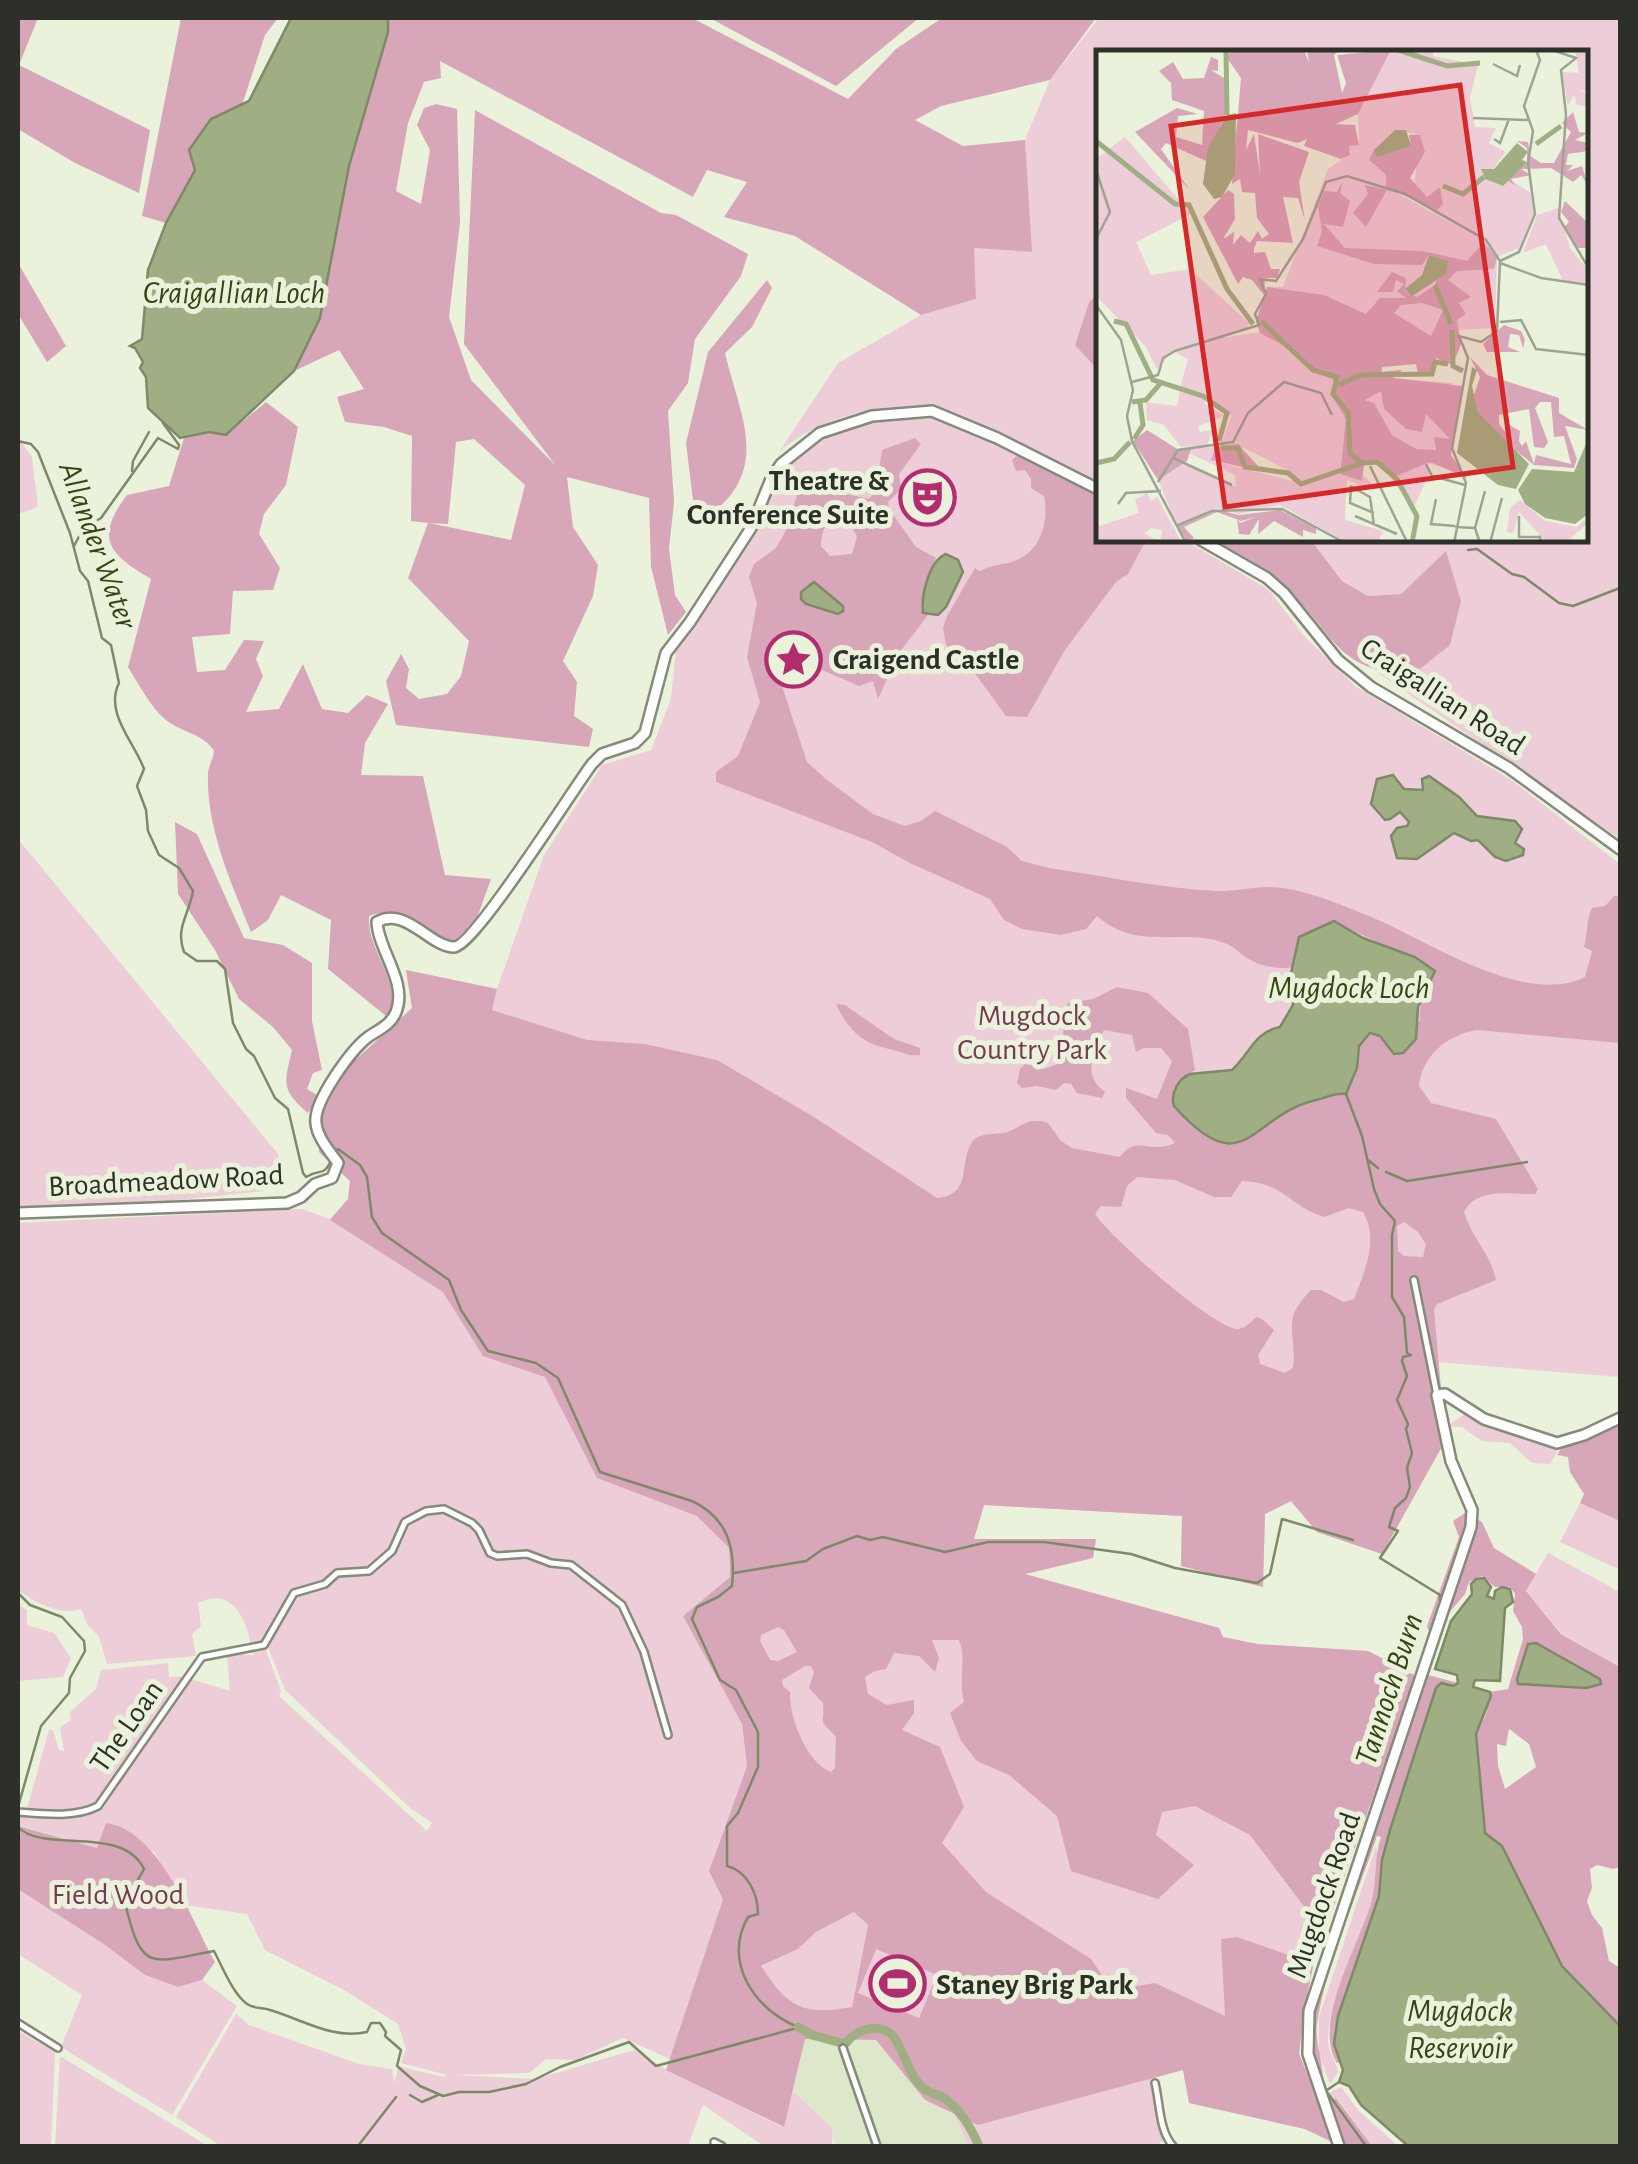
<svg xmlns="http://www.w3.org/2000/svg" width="1638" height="2164" font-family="'Alegreya Sans',sans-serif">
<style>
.built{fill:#dde7ca}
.green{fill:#edcdd8;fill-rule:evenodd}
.forest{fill:#d8a6b9;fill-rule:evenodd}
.water{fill:#a0af83;stroke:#7e8968;stroke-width:2.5}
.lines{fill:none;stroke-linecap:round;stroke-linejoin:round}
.stream{stroke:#7e8968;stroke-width:2.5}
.river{stroke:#a0af83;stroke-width:9}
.street-casing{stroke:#848b78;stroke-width:10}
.secondary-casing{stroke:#848b78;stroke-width:14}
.street{stroke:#fff;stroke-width:5}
.secondary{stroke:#fff;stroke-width:9}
.labels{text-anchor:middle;stroke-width:10;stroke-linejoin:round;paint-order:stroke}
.poi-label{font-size:30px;font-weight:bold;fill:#2d3028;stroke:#eaf2dc;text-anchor:start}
.street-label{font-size:30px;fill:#2d3028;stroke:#eaf2dc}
.park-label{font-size:30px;fill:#763853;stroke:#eaf2dc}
.water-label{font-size:32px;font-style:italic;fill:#374513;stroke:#eaf2dc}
.inset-river{fill:none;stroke:#a0af83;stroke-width:5}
.inset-road{fill:none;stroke:#9ea494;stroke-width:2.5}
.view{fill:#d62828;fill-opacity:0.15;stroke:#d62828;stroke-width:5}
.inset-edge{fill:none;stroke:#2d3028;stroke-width:5}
</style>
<rect width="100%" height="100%" fill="#eaf2dc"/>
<!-- built -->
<polygon class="built" points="805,2039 876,2040 925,2100 954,2113 968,2146 835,2146 833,2129 793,2091"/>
<!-- green -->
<g class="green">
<path d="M 1099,18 L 1620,18 L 1620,839 L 1378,673 L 1411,676 L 1446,552 L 1401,594 L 1368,596 L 1342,581 L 1311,540 L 1586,540 L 1586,52 L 1098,52 L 1098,294 L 1089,302 L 1075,344 L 1098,370 L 1098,483 L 941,410 C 890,398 818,417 779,452 L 838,363 L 921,315 L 976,299 L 973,248 L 1031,252 L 1025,140 L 1050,80 Z"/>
<path d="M 929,416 L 996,443 L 1098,494 L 1098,540 L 1185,540 L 1269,590 L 1304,636 L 1355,686 L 1510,779 L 1620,864 L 1620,1377 L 1437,1362 L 1441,1388 L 1433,1392 L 1444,1443 L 1382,1554 L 1317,1532 L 1291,1501 L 1265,1514 L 1263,1587 L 1181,1566 L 1182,1516 L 984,1505 L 974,1539 L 1096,1539 L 1093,1558 L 1025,1574 L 1219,1628 L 1223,1637 L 1257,1644 L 1368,1651 L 1416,1676 L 1314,1962 L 1304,2010 L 1299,2054 L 1336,2144 L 1305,2129 L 1189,2103 L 1183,2070 L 1154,2078 L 1164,2107 L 1162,2141 L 1156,2146 L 968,2146 L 954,2113 L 974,2123 L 858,1992 L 885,1874 L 713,1873 L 723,1899 L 670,2059 L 623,2038 L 575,2060 L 546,2059 L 529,2073 L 454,2075 L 536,2079 L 634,2050 L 667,2070 L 783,2127 L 793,2091 L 833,2129 L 832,2146 L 764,2146 L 703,2105 L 688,2146 L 221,2146 L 176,2117 L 236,2014 L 249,2025 L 359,2064 L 392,2069 L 394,2083 L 399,2066 L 443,2077 L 447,2075 L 401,2063 L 406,2049 L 398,2024 L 344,1990 L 265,1950 L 247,1914 L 184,1905 L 154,1851 L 97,1848 L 20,1826 L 19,1815 L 82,1816 L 96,1810 L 190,1679 L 230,1691 L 227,1654 L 243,1652 L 245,1655 L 254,1655 L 254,1651 L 266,1650 L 281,1691 L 279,1696 L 427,1831 L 432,1823 L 409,1807 L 285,1690 L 267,1645 L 298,1592 L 324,1588 L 331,1580 L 328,1576 L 324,1581 L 293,1589 L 262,1644 L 251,1646 C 247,1617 230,1586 198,1603 L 201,1626 L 192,1634 L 196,1656 L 107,1664 L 99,1637 L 87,1624 L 81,1609 C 60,1616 36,1603 18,1590 L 18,1223 L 302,1209 L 330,1219 L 348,1199 L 350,1181 L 319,1152 L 321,1115 L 331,1093 L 349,1066 L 412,1008 L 406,970 L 497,989 L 544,855 L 602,765 L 651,750 L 671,699 L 676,649 L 753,529 L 780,473 L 801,449 L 836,430 L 871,421 ZM 711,1530 L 733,1546 L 749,1771 L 709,1870 L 747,1766 L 742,1724 L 683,1616 L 730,1577 L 729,1548 Z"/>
<polygon points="18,437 32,457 38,507 18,514"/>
<polygon points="18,839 279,1155 263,1191 112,1207 18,1210"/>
<polygon points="1465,1414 1560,1447 1550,1464 1532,1463 1510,1443 1482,1441 1462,1427 1447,1426"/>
<polygon points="1580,1503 1620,1521 1620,1570 1560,1542"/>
<polygon points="1548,1553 1620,1592 1620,1659 1617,1665 1562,1634 1526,1591"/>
<polygon points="18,1604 27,1610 27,1625 54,1633 71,1658 63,1677 18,1681"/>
<polygon points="168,1663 169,1677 187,1676 95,1804 70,1811 27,1809 49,1730 53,1730 59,1750 64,1751 60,1727 71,1720 70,1712 96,1689 101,1670"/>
<path d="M 1376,1846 C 1390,1901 1326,1982 1328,2042 C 1329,2053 1336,2061 1338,2072 L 1330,2084 L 1319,2054 L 1319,2017 Z"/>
<polygon points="18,1889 105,1945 145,1975 178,1987 202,1980 237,2006 172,2115 61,2047 82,1995 18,1954"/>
<path d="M 854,1912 L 868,1925 L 852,2007 C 798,2016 791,2007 760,1967 L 798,1949 L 816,1932 Z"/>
<polygon points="18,2031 55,2052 51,2146 18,2146"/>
<polygon points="60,2056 208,2146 55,2146"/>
<polygon points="1341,2087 1358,2110 1398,2146 1372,2146 1337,2098 1327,2104 1326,2094"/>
</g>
<!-- forest -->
<g class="forest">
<polygon points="18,18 38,18 19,65 150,130 139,193 75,163 18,129"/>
<polygon points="181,18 278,18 265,35 242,105 211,119 195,170 166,223 142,216"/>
<path d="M 388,18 L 692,18 L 848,99 L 896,49 L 942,18 L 1096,18 L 1050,80 L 941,106 L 915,120 L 963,146 L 1025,140 L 1032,252 L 974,248 L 976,299 L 921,315 L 795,236 L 724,217 L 747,182 L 707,170 L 693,197 L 440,61 L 441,78 L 424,82 L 408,123 L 396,191 L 421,204 L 430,150 L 417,125 L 424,108 L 436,104 L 457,109 L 460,222 L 449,317 L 471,380 L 556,466 L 464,344 L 475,110 L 661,213 L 676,215 L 748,254 L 741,276 L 695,339 L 688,383 L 668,411 L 674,502 L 669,549 L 675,595 L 686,612 L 668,635 L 651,567 L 649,498 L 567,477 L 573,527 L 598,565 L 593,596 L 563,661 L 577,682 L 574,716 L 593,729 L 589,747 L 396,725 L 386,681 L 401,654 L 409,669 L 406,688 L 419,699 L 447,694 L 461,676 L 469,641 L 408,578 L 428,523 L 411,521 L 412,436 L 384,427 L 345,422 L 337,397 L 364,389 L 339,350 L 294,371 L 320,318 L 349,166 L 388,32 ZM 474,439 L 525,485 L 511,540 L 429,523 L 448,524 L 456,442 Z"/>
<polygon points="710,18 919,18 836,86"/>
<polygon points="18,263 66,346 47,362 18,314"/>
<path d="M 767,280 L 772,288 L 752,327 L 725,353 C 739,413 770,465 715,511 L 694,508 L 686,443 L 708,352 Z"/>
<polygon points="1098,294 1098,370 1075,345 1089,302"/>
<path d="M 266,402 L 298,427 L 286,485 L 264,514 L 259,534 L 280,568 L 273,590 L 233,591 L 230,634 L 192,637 L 197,672 L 225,670 L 244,640 L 264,641 L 256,659 L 263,676 L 246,712 L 279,709 L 303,664 L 322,709 L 348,713 L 367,695 L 388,704 L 365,743 L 361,775 L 423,776 L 445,875 L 491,879 L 472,932 L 453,946 C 432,931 395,904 369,916 C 367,951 397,972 392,1011 L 386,1016 L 328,969 L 331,920 L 281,895 L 268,920 L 251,932 C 231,882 206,828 208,773 C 209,765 213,759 214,751 C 203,733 182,733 166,720 C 150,707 139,684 128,667 L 151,579 C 109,554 94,539 127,495 L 169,486 L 184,438 L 209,433 L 226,435 Z"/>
<path d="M 915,438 L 921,444 L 899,474 L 901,489 L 888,502 L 889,509 L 916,547 L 936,558 L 927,580 L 923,612 L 928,615 L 899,653 L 878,699 L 873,681 L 859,686 L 820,669 L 798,643 L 774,662 L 807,762 L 827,780 L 873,814 L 905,826 L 921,821 L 935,811 L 1007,847 L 1022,861 L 1049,868 C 1104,876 1160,888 1215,891 C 1233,892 1251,887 1269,887 C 1302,888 1334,902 1364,914 C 1424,937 1522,1008 1585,977 L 1592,951 L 1584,947 C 1588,933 1586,921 1592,908 L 1605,906 L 1614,896 L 1620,896 L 1620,1043 L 1477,1030 C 1448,1035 1422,1055 1419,1086 L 1431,1103 L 1496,1119 L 1538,1189 L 1535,1194 C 1511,1195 1478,1186 1464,1212 C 1471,1237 1491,1254 1496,1280 L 1437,1304 L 1434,1310 L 1441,1388 L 1433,1392 L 1444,1443 L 1382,1554 L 1317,1532 L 1291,1501 L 1265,1514 L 1263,1587 L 1181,1566 L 1182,1516 L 984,1505 L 974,1539 L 1096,1539 L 1093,1558 L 1025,1574 L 1219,1628 L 1223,1637 L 1257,1644 L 1368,1651 L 1416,1676 L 1314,1962 L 1304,2010 L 1299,2054 L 1336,2144 L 1305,2129 L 1189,2103 L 1183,2070 L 978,2125 L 925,2100 L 876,2040 L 805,2039 L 784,2127 L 666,2070 L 723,1899 L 709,1871 L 747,1766 L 742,1724 L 683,1616 L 730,1577 L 729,1548 L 697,1516 L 597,1478 L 545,1377 L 483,1356 L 443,1292 L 330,1220 L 348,1199 L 350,1181 L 319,1152 L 321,1115 L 331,1093 L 349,1066 L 412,1008 L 406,970 L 497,989 L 492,1010 L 587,1040 L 645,1044 L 717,1060 L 814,1117 L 937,1198 C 973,1195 958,1164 972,1142 C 980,1131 999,1136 1010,1131 C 1025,1124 1031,1117 1048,1123 L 1061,1141 L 1072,1148 L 1120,1157 C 1136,1134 1149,1155 1175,1143 L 1168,1135 L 1156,1133 L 1126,1098 L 1126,1088 L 1157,1099 L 1172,1061 L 1161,1048 L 1144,1048 L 1136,1052 L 1132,1035 L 1104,1030 C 1094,1052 1081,1075 1105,1092 L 1102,1098 L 1077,1093 L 1071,1084 L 1064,1083 L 1056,1090 L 1037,1086 L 1022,1088 L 1017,1083 L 1020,1069 L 1025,1064 L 1044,1069 L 1061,1063 C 1066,1042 1060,1023 1068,1003 L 1093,999 L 1117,987 L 1148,993 L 1188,1029 L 1195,1070 L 1183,1077 L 1184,1117 L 1199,1130 L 1236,1143 C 1269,1126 1309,1090 1346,1094 L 1357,1068 L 1359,1046 L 1363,1037 L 1376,1034 L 1389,1048 L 1420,1020 C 1418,1003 1427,985 1430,966 L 1332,921 L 1320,930 L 1301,935 L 1293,967 C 1279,970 1259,966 1247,958 C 1240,954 1235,947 1227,944 C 1183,926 1138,953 1097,916 L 1086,929 L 1061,935 L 1022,929 L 1004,920 L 990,899 L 910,863 L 872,842 L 716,782 L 716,772 L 738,756 L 760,702 L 747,657 L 757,603 L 749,577 L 754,564 L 776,548 L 785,532 L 801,483 L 816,474 L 827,475 L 842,493 L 869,499 L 876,491 L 882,450 ZM 848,519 L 857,537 L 852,554 L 830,556 L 821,546 C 821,527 829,518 848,519 ZM 1137,1177 L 1175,1180 L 1214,1197 L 1231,1197 L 1242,1181 C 1283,1182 1289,1206 1324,1217 L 1349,1208 L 1363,1212 C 1379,1240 1365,1271 1354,1299 L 1344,1302 L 1321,1290 L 1311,1290 C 1279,1322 1298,1334 1293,1368 L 1285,1373 L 1260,1364 L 1258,1355 L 1274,1330 L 1262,1319 L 1256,1317 C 1251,1322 1244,1330 1236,1329 C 1210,1325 1110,1237 1095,1214 L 1101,1206 L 1121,1207 L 1127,1186 ZM 1404,1222 L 1418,1232 L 1426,1244 L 1423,1257 L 1404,1256 L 1398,1251 L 1397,1226 ZM 778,1627 L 784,1630 L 797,1652 L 778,1661 L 770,1660 L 760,1641 L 761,1635 ZM 932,1640 L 959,1640 C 967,1660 958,1679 964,1702 L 950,1713 L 961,1741 L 977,1761 L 1009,1775 L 1057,1816 L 1071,1871 L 1158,1899 L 1194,1865 L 1156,1835 L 1162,1812 L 1195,1806 L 1250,1835 L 1309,1913 L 1318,1940 L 1308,1962 L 1237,1937 L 1221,1939 L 1225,2016 L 1155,1983 L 1112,1990 L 1091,1959 L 986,1892 L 942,1843 L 964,1807 L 940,1747 L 902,1730 L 914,1713 L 914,1700 L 887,1705 L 868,1694 L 865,1677 L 875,1671 L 886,1669 L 894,1653 L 919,1656 L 935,1672 L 939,1658 ZM 805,1666 L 811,1666 L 814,1672 L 809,1688 L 823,1703 C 825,1729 816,1715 836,1737 L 835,1768 L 831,1772 C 806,1762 789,1717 790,1692 L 783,1686 L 782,1680 ZM 854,1912 L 868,1925 L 852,2007 C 802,2016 788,2007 761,1966 L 798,1949 L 816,1932 ZM 876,1949 L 937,1975 L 919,2018 L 858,1993 Z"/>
<path d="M 1018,455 L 1027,456 L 1098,494 L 1098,540 L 1146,540 L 1128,574 L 1116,582 L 1065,650 L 1027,717 L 1006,716 L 971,668 L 946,645 L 943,628 L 947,616 L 975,568 L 980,571 C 993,564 1007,565 1019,559 C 1042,548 1049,519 1044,496 L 1031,488 L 1031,479 L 1025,470 L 1016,471 L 1012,460 Z"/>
<path d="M 1212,540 L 1311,540 L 1342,581 L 1368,596 L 1401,594 L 1446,551 L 1461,601 L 1450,645 L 1411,676 C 1333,669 1335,633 1284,586 C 1264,566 1237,553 1212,540 Z"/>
<path d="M 175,822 L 197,834 L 244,938 L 283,945 L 312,963 L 312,1021 L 322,1070 L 313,1073 L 307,1089 L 320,1097 L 308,1113 C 281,1090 284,1084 292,1050 L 273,1027 L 239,999 L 215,950 L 178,894 Z"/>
<path d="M 836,1004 L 845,1005 L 894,1039 L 920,1048 L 920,1055 C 907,1057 902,1051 889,1049 C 863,1044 847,1029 836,1004 Z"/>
<polygon points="1620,1423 1620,1521 1580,1503 1584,1494 1570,1472 1568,1457 1557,1455 1564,1444 1584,1440"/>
<path d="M 1465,1513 L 1482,1522 L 1494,1548 L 1536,1574 L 1526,1591 L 1561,1634 L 1620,1667 L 1620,1867 L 1613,1869 L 1597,1865 L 1590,1869 L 1592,1888 L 1587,1901 L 1592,1915 L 1602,1928 L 1609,1961 L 1620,1968 L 1620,2026 L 1562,1966 L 1502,1846 L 1485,1833 L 1476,1734 L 1486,1714 L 1490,1692 L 1508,1689 L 1523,1639 L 1522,1627 L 1513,1611 L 1515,1594 L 1510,1587 L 1495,1587 L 1482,1576 L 1469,1582 L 1465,1594 L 1430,1635 L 1427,1626 L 1459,1537 L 1453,1521 ZM 1509,1729 L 1529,1744 L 1536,1767 L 1505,1789 L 1498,1766 L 1497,1744 L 1506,1746 Z"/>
<path d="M 1428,1675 L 1458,1683 L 1453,1686 L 1415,1761 L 1390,1830 L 1382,1860 L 1379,1896 L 1353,1971 L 1334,2044 L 1340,2062 L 1337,2063 C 1311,2021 1361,1943 1372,1899 C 1377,1879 1374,1857 1381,1837 L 1377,1836 C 1357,1897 1327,1960 1317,2024 C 1314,2044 1327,2070 1321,2085 L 1315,2064 L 1314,2008 Z"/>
<path d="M 106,1823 C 159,1830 191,1919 215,1962 L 202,1980 L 178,1987 L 145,1975 L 105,1945 L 18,1889 L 18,1826 L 97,1848 Z"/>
<polygon points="1336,2098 1372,2146 1342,2146 1327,2104"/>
</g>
<!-- water -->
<g class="water">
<polygon points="291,18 388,18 388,32 349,166 320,318 294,371 226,435 209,432 180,438 148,408 146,377 140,368 143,362 135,348 130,346 142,339 148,270 166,223 195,170 189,150 211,119 249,101"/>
<path d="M 946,554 L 958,560 L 963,572 L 946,607 L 938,615 L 923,613 C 921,595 929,561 946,554 Z"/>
<polygon points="814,582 843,606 843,611 838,614 806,604 801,599 801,592"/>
<polygon points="1393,775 1404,789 1423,790 1422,779 1429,776 1459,797 1477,816 1515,821 1522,829 1515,843 1524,849 1523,855 1506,861 1495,857 1478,840 1471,841 1454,833 1417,859 1397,858 1391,836 1397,828 1407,826 1409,822 1400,812 1390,819 1385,820 1371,804 1377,779"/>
<path d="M 1334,921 L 1363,938 L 1415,957 L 1435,971 L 1418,1007 L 1416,1039 L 1403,1053 L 1394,1054 L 1380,1036 L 1370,1033 L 1359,1046 L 1357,1068 L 1346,1094 C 1334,1092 1327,1098 1316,1100 C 1250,1115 1245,1186 1174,1106 C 1170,1094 1178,1079 1190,1074 L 1232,1070 C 1250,1054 1254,1032 1280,1027 L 1293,1005 L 1291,973 L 1299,937 Z"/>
<polygon points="1484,1578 1491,1587 1487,1596 1494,1599 1495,1591 1502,1587 1510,1589 1513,1602 1505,1608 1500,1681 1475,1680 1473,1687 1490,1692 1491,1696 1476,1734 1485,1833 1502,1846 1562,1966 1620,2026 1620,2146 1408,2146 1361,2105 1349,2086 1339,2082 1343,2070 1334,2044 1338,2016 1379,1896 1382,1860 1390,1830 1436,1688 1441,1683 1453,1686 1458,1683 1457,1675 1435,1669 1451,1621 1472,1594 1471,1584 1476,1579"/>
<polygon points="1536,1643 1600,1679 1601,1684 1586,1688 1518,1684 1517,1679 1528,1644"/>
</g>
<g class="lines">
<!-- stream -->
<g class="stream">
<path d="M 18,441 L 31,444 L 38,452 L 70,533 L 80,571 L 88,581 L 102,638 L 111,645 L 119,683 C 104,713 135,743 144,769 L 137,786 L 146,810 L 148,831 L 159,855 L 179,868 L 193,891 C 189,915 175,928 184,952 L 197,961 L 217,961 L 225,969 L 233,1023 L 246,1049 L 254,1056 L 275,1098 L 288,1109 L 303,1173 L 306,1177 C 322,1167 322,1179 332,1159"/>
<polyline points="132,471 133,461 149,432"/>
<polyline points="74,546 83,529 101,518 158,438 178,449 179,445 163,423"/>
<polyline points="1468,550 1477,549 1512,574 1524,577 1559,603 1573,606 1620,588"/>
<polyline points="1346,1094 1362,1136 1374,1189 1380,1204 1395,1221 1392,1235 1392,1297 1404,1317 1407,1353 1411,1355 1403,1357 1402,1361 1407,1376 1397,1400 1408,1424 1406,1429 1412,1453 1407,1468 1410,1487 1406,1498 1395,1508 1389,1527 1398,1531 1380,1558 1440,1595 1440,1605"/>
<path d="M 336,1152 L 338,1149 L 360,1165 L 367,1177 L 372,1217 L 382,1233 L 449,1280 L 461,1310 L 488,1351 L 536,1363 L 558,1378 L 600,1472 L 692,1501 C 728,1518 736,1549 732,1586 L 718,1597 L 697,1607 L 692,1619 L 720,1680 L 736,1690 L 758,1732 L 758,1767 L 738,1813 L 727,1826 L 727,1866 C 748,1871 758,1895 758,1914 L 748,1917 C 722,1962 755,2010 798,2027"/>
<polyline points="1368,1160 1378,1168"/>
<polyline points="1386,1172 1407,1181 1527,1162"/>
<polyline points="734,1573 806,1561 823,1549 857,1536 870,1540 883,1537 945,1552 988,1542 1044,1542 1131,1554 1175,1568 1257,1583 1270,1574 1282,1519 1353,1540"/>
<polyline points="18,1593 30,1605 62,1617 84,1641 85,1651 70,1678 69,1693 41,1726 18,1807"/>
<path d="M 18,1827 C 44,1854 122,1824 144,1869 L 125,1903 C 142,1973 149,1963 214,1951 C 222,1966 233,1994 247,2004 C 254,2009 262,2007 270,2010 C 301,2019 333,2040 367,2032 L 371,2023 L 380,2023 L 386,2032 L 385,2036 L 401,2050 L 397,2066 L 420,2086 L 443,2096 L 459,2092 L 489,2092 L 526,2084 L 560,2067 L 629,2042 L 656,2066 L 797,2028"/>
<polyline points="1324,2088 1366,2146"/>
<polyline points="1327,2090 1339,2082"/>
<polyline points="410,2095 422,2102 438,2095"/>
<polyline points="358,2146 396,2097"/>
<polyline points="474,2146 475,2146"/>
</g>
<!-- river -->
<path class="river" d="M 798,2027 L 812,2035 L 845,2044 C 858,2027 885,2020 897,2042 C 906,2057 908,2072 920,2085 C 928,2094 939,2094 947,2100 C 962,2112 972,2130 979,2146"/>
<defs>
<g id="street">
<polyline points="1414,1280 1437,1395"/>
<path d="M 18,1812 C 43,1814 75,1818 98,1806 L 202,1657 L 264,1645 L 294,1593 L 325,1584 L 337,1573 L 369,1571 L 392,1551 L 405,1522 L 426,1511 L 444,1509 L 472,1523 L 479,1530 L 490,1553 L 497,1556 L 527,1554 L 551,1563 L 571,1565 L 622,1605 L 644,1652 L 668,1735"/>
<polyline points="18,2023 58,2048"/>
<polyline points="843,2048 877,2146"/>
<path d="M 1155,2083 C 1160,2103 1159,2131 1173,2146"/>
<polyline points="714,2142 722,2146"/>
</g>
<g id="secondary">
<polyline points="1201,540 1267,578 1284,593 1338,660 1371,687 1509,768 1620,849"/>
<path d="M 18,1213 L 287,1203 L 301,1197 L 315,1184 L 332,1178 L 338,1163 C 330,1152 317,1137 316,1123 C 313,1102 351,1050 368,1037 C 378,1030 391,1025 396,1012 C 408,982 378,950 377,922 C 406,906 430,947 454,947 C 474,947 573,789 592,764 L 602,754 L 635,743 L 645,733 L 666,653 L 690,622 L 751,528 L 771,479 L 781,464 L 820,433 L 872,416 L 932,411 L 997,438 L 1098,489"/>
<polyline points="1339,2146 1308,2054 1309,2011 1471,1527 1472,1510 1451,1461 1437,1395 1445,1394 1484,1419 1557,1443 1584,1435 1620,1418"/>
</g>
</defs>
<!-- street casing -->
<use href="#street" class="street-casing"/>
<!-- secondary casing -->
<use href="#secondary" class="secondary-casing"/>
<!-- street -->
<use href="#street" class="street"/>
<!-- secondary -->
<use href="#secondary" class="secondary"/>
</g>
<!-- icons -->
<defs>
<symbol id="theatre-ring" viewBox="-11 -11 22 22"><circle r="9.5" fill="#eaf2dc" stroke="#b22c70" stroke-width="1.5"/><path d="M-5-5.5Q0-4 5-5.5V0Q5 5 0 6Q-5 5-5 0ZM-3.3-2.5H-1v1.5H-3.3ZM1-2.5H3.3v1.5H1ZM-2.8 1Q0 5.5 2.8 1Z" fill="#b22c70"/></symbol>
<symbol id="sight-ring" viewBox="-11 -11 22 22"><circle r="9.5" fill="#eaf2dc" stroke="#b22c70" stroke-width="1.5"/><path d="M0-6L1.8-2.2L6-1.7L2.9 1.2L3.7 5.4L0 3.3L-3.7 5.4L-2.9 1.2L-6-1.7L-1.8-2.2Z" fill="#b22c70"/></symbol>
<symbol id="stadium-ring" viewBox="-11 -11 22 22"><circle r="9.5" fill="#eaf2dc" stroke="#b22c70" stroke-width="1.5"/><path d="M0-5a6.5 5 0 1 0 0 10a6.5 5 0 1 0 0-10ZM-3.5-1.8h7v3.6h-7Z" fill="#b22c70"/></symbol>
</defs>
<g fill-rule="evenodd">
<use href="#theatre-ring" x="896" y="466" width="63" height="63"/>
<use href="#sight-ring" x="762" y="628" width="63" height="63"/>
<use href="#stadium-ring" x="866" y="1952" width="63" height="63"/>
</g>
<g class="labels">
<!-- poi labels -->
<g class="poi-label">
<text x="889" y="490" text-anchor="end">Theatre &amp;<tspan x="889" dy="34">Conference Suite</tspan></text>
<text x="833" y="669">Craigend Castle</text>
<text x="936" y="1994">Staney Brig Park</text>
</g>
<!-- street labels -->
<g class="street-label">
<text transform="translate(1443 696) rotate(33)" y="10">Craigallian Road</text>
<text transform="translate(166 1180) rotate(-3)" y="10">Broadmeadow Road</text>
<text transform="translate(126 1726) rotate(-55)" y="10">The Loan</text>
<text transform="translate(1323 1895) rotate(-71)" y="10">Mugdock Road</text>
</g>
<!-- park labels -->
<g class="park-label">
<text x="1032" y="1025">Mugdock<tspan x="1032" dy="34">Country Park</tspan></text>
<text x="118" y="1904">Field Wood</text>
</g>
<!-- water labels -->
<g class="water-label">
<text x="234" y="303">Craigallian Loch</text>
<text transform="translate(99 545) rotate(70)" y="11">Allander Water</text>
<text x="1349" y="998">Mugdock Loch</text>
<text transform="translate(1388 1689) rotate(-72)" y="11">Tannoch Burn</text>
<text x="1460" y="2021">Mugdock<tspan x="1460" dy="37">Reservoir</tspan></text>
</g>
</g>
<!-- overview -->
<g transform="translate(1096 50)">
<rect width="492" height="492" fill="#eaf2dc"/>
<path d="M 295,0 L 338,0 L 337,6 L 382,15 L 374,48 L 379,77 L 400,78 L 393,93 L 410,102 L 396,120 L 385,120 L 389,129 L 406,136 L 412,129 L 434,142 L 438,163 L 423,198 L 401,207 L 399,278 L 362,280 L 357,315 L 339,309 L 337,324 L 322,323 L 320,314 L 286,317 L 286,323 L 306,320 L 297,328 L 357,333 L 355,406 L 364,421 L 330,413 L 333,424 L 317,459 L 282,410 L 258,403 L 277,384 L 248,389 L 244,422 L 239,422 L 265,431 L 267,425 L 275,433 L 274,439 L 251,430 L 249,470 L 287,481 L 282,492 L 250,492 L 184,455 L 143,464 L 123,458 L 80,475 L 63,431 L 69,422 L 87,414 L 140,437 L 139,425 L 95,404 L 96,398 L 120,397 L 118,411 L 196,431 L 195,422 L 148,398 L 124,397 L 135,366 L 109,345 L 109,354 L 129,366 L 102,376 L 104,382 L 117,380 L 111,395 L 85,397 L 68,375 L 51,370 L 50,352 L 81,356 L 84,339 L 102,344 L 84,338 L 92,309 L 80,303 L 111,290 L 164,282 L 171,237 L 187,237 L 232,119 L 254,104 L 253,96 L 263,94 L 262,64 ZM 299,80 L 319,84 L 323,94 L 318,137 L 331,147 L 343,138 L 335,160 L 361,176 L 290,137 L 290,125 L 273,110 ZM 479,0 L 492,0 L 492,42 L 481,39 L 492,44 L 492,56 L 481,55 L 478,45 L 472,56 L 466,22 L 483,23 ZM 29,87 L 95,164 L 40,192 L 55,225 L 94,219 L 153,273 L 151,279 L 77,301 L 61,319 L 50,297 L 0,246 L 0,109 ZM 462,158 L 474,198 L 492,220 L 492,235 L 467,231 L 450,194 L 427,203 L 441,165 ZM 51,443 L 55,451 L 61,447 L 86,493 L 64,492 L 66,480 L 55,478 L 49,483 L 62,492 L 0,492 L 0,477 L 43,463 L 39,450 ZM 424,450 L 449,471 L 481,477 L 492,467 L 492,473 L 470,492 L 450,492 L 423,462 L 417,483 L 411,482 L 414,458 Z" fill="#edcdd8" fill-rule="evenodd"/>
<path d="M 134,0 L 208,0 L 213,13 L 211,0 L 243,0 L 238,5 L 246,43 L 250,33 L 241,5 L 295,0 L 262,64 L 240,74 L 259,75 L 263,95 L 253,96 L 254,105 L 245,109 L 208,96 L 211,89 L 202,93 L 152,80 L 150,100 L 158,84 L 164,124 L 162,84 L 213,102 L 203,132 L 209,171 L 202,148 L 187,147 L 197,193 L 161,191 L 158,198 L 158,203 L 169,202 L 175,219 L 184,219 L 181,228 L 169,228 L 168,245 L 156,230 L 147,227 L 142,234 L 107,167 L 132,140 L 138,144 L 139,169 L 127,189 L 138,182 L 137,195 L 145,185 L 154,193 L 162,181 L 166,189 L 173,184 L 161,168 L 159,143 L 146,142 L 144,129 L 136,134 L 145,28 L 131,8 ZM 115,7 L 122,10 L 122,21 L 115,20 L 128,28 L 132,58 L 110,111 L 70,93 L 65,99 L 93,139 L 39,82 L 81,58 L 102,64 L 82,66 L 80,87 L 106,95 L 108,61 L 76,50 L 75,33 L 63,21 L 77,12 L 87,29 L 108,28 ZM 477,62 L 483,82 L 492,83 L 479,90 L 492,93 L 492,101 L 472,104 L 470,115 L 477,115 L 471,121 L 486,116 L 492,135 L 485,125 L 477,132 L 455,118 L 425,119 L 435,125 L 415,129 L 420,136 L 411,130 L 431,112 L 431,98 L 421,91 L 432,92 L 434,106 L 445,113 L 458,113 L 475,82 L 466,73 ZM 313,85 L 324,85 L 329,102 L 314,128 L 331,147 L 344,137 L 347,154 L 341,160 L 290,137 L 290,125 L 273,110 L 279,98 L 291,103 L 315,96 ZM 247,131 L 244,143 L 254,151 L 247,177 L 228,174 L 249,198 L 326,201 L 371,211 L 388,192 L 401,208 L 398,219 L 361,221 L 352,230 L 375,247 L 363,253 L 370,264 L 361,270 L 365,294 L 357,315 L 340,308 L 337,324 L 322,323 L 320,314 L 286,317 L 285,322 L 306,320 L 297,328 L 366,336 L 355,405 L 371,428 L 334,412 L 300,426 L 280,414 L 268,415 L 266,431 L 244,424 L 250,369 L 235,344 L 242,331 L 217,322 L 205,305 L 164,283 L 160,271 L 171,237 L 228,245 L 270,264 L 284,248 L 310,248 L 301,241 L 308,234 L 300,230 L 297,242 L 281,242 L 296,222 L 310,228 L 309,241 L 321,247 L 339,235 L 342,224 L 347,227 L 352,211 L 333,205 L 326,215 L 278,214 L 221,196 L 226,181 L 222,157 L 228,141 L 241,142 ZM 326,253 L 347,260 L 335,286 L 298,263 L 305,255 ZM 285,341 L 288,359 L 310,379 L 326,382 L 330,364 L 354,389 L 338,387 L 340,400 L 320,399 L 296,385 L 278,353 L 269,350 ZM 269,135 L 291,140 L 270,177 L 257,163 L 272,144 ZM 469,151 L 492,173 L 492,198 L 481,198 L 468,177 L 473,172 L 465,162 ZM 408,275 L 425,281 L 429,290 L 427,298 L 423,285 L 414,284 L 412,297 L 424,302 L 391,302 L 387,294 ZM 374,307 L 391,325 L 463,348 L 463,363 L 492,380 L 469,376 L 481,409 L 478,418 L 438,415 L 399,384 L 382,362 L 378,345 L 384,327 ZM 444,352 L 455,352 L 458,387 L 468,386 L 475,414 L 440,405 L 438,414 L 430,391 L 426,396 L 423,391 L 424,381 L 412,374 L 410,383 L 403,374 L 403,365 L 433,359 L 438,397 L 448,398 L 452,392 L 439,358 ZM 51,380 L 83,400 L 96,398 L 91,411 L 62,430 L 37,391 ZM 142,394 L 162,416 L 160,420 L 115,410 L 120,397 ZM 123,460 L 143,465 L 184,460 L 220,478 L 220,484 L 207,480 L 207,487 L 178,471 L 162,484 L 163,469 L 153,485 L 143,484 L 141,469 L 144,473 L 160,467 L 145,471 L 121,462 L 88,477 L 98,488 L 91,492 L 82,476 Z" fill="#d8a6b9" fill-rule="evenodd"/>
<path d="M 140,63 L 139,124 L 126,147 L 118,149 L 107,134 L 112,98 L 131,65 ZM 299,80 L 310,80 L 315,96 L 281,107 L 278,100 ZM 421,93 L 432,102 L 426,110 L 431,112 L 407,136 L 389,129 L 385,119 L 398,119 ZM 333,205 L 352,211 L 350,224 L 316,246 L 309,239 L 326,225 ZM 376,317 L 381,320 L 376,336 L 382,362 L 433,414 L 420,439 L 402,435 L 361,403 ZM 492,389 L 492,464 L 479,474 L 449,468 L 429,454 L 422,440 L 436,419 L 478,422 Z" fill="#a0af83"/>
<path class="inset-river" d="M 130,0 L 131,65M 302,0 L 351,16 L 384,13M 0,91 L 79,154 L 93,155 L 131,239 L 157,274M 440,94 L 465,76M 347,136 L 367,144 L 388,127M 339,235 L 355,274M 18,271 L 30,274 L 57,330 L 107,346 L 131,363 L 123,391M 356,280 L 357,316 L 367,321M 243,335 L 264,325 L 336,324 L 339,312 L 352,314M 36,352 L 50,350 L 64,334M 38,389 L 47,375 L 44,353M 125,398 L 142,398 L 149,417 L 192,423 L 205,434 L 266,413 L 254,403 L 252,362 L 237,344 L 241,327 L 217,320 L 165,271M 0,413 L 18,409 L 34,392M 266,413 L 281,412 L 301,429 L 321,466 L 316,493"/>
<path class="inset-road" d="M 456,0 L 480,8 L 465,20 L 470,64 L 463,168 L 493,219M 397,14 L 421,26 L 424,15M 377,68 L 433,70M 398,89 L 404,93 L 413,69M 0,120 L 14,162 L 0,189M 404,211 L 423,202 L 439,164 L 432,113 L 437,81 L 428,56 L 444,10 L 440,0M 404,213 L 445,228 L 493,235M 0,255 L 25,290 L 37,340 L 31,366 L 36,391 L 90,493M 404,272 L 425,270 L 440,299 L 493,305M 36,332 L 62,325 L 67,308 L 79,301 L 163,275 L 159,264 L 170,244 L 164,229 L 180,231 L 207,189 L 230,132 L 251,126 L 309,144 L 390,190 L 404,211 L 401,281 L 385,292 L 363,286 L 372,308 L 356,398 L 370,433 L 358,493M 77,408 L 136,435M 330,414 L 336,426 L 369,435M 274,416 L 311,492M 62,432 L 82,400 L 137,392 L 152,363 L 188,332 L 225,343 L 236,365M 254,436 L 274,447 L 278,475M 255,436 L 254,453 L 278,463M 340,449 L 335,474 L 359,476M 22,454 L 30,443 L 65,441M 259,466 L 301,484M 423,466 L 423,487 L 444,487 L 445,493M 80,476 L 116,461 L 186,459 L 249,493M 359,477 L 379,478 L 384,493M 379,478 L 389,441M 394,493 L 406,448"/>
<path class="view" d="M 364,35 L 417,417 L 129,457 L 75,76 Z"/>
<rect width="492" height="492" class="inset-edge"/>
</g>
<!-- border -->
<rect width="1638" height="2164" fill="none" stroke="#2d3028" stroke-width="40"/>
</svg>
